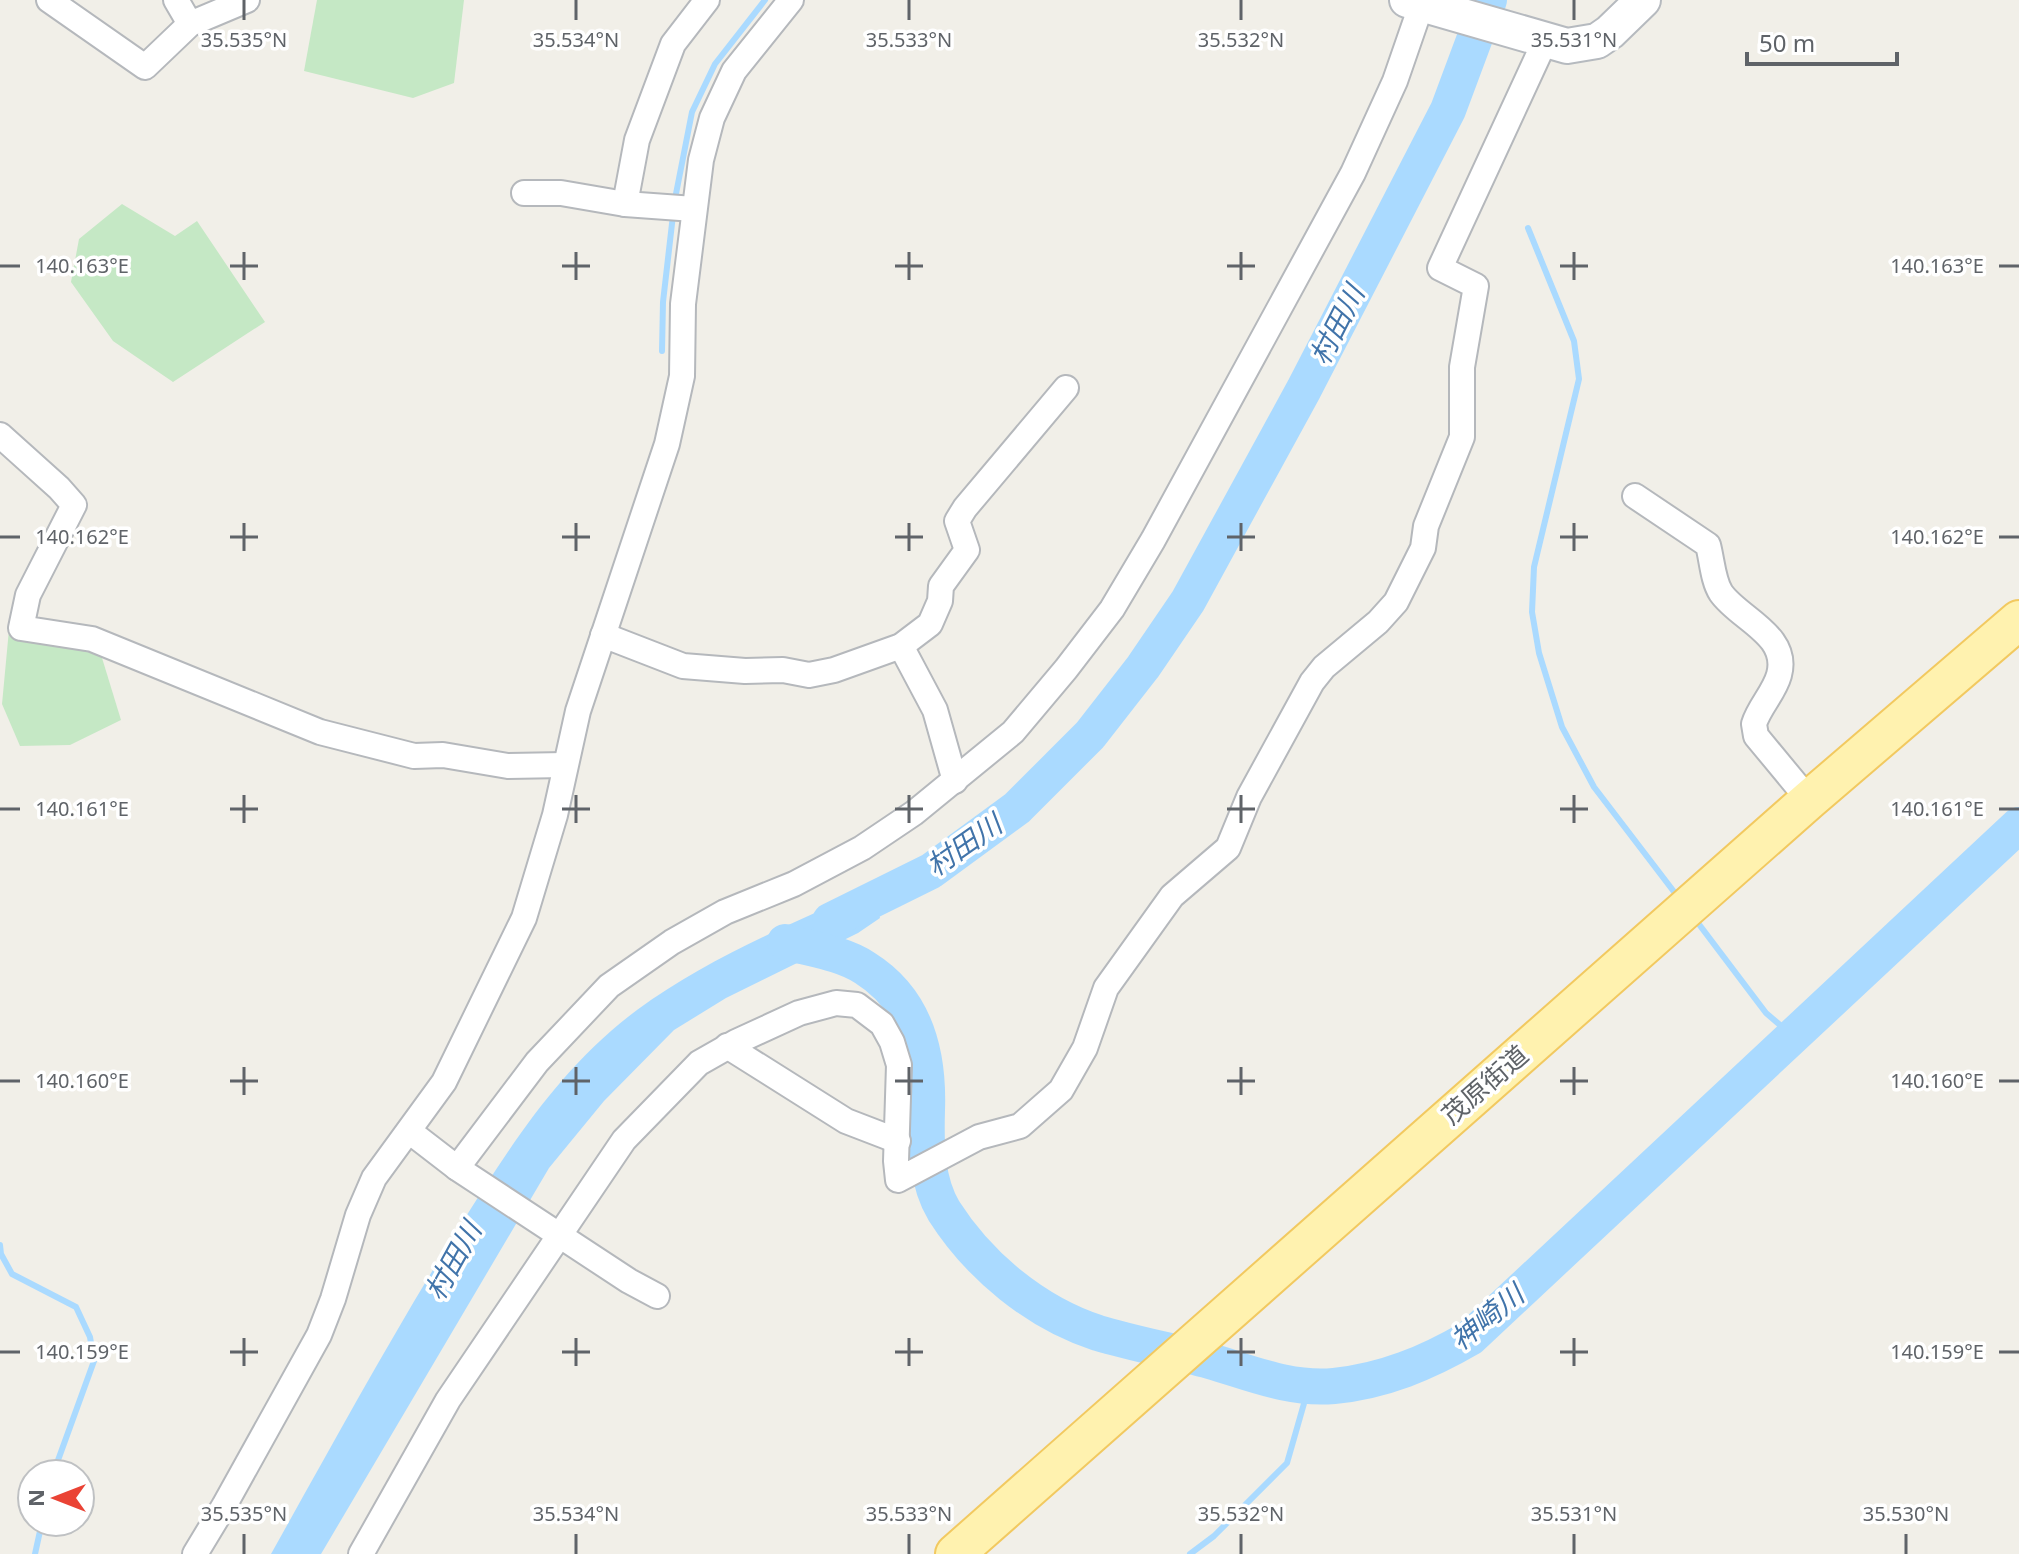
<svg xmlns="http://www.w3.org/2000/svg" width="2019" height="1554" font-family="'Noto Sans','Noto Sans JP',sans-serif">
<style>
.green{fill:#c5e8c5}
.water{fill:#aadaff}
.lines{fill:none;stroke-linecap:round;stroke-linejoin:round}
.stream{stroke:#aadaff;stroke-width:6}
.river{stroke:#aadaff;stroke-width:36}
.street-casing{stroke:#b5b8bc;stroke-width:28}
.secondary-casing{stroke:#b6babf;stroke-width:38}
.primary-casing{stroke:#f2c960;stroke-width:42}
.street{stroke:#fff;stroke-width:24}
.secondary{stroke:#fff;stroke-width:34}
.primary{stroke:#fff2af;stroke-width:38}
.ticks{fill:none;stroke:#5f6368;stroke-width:3}
.labels{text-anchor:middle;stroke-width:7;stroke-linejoin:round;paint-order:stroke}
.street-label{font-size:26px;fill:#5f6368;stroke:#fff}
.water-label{font-size:28px;font-style:italic;fill:#4174aa;stroke:#fff}
.ticks-label{font-size:20px;text-anchor:middle;fill:#5f6368;stroke:#fff;stroke-width:7;stroke-linejoin:round;paint-order:stroke}
</style>
<rect width="100%" height="100%" fill="#f1efe8"/>
<!-- green -->
<g class="green">
<polygon points="317,0 464,0 454,83 413,98 304,71"/>
<polygon points="122,204 175,236 197,221 265,322 173,382 113,341 71,282 79,239"/>
<polygon points="10,619 95,635 121,720 70,745 20,746 2,704"/>
</g>
<!-- water -->
<path class="water" d="M 872,887 L 880,918 L 858,933 L 726,998 L 674,1030 L 604,1101 L 549,1168 L 321,1554 L 271,1554 C 332,1445 392,1335 458,1229 C 509,1148 559,1068 637,1010 C 709,957 792,924 872,887 Z"/>
<g class="lines">
<!-- stream -->
<g class="stream">
<polyline points="674,204 692,112 715,64 765,0"/>
<polyline points="1528,228 1574,341 1579,379 1534,567 1532,612 1539,653 1562,727 1594,787 1678,897"/>
<polyline points="662,351 663,302 673,215"/>
<polyline points="1695,919 1766,1013 1794,1037"/>
<polyline points="0,1245 1,1254 12,1274 76,1307 90,1337 94,1361 53,1474"/>
<polyline points="35,1554 42,1522"/>
<polyline points="1190,1554 1214,1536 1287,1463 1309,1386"/>
</g>
<!-- river -->
<g class="river">
<polyline points="830,921 931,871 1017,808 1090,735 1143,667 1188,601 1304,389 1448,110 1489,0"/>
<path d="M 785,942 C 811,949 842,953 865,968 C 916,1000 929,1054 927,1110 C 926,1144 926,1181 944,1211 C 979,1266 1036,1313 1098,1333 C 1135,1344 1173,1351 1210,1361 C 1251,1373 1290,1390 1334,1386 C 1384,1381 1427,1363 1470,1338 L 2019,825"/>
</g>
<defs>
<g id="street">
<polyline points="49,0 145,67 190,24 247,0"/>
<polyline points="176,0 190,24"/>
<polyline points="524,193 561,193 625,204"/>
<polyline points="694,209 625,204 637,140 673,44 707,0"/>
<polyline points="0,435 59,488 74,505 28,595 21,628 92,639 320,732 414,756 443,755 508,766 565,765"/>
<path d="M 1635,496 L 1708,545 C 1712,560 1713,581 1721,593 C 1739,619 1790,635 1779,675 C 1774,693 1759,707 1754,724 L 1756,736 L 1809,800"/>
<polyline points="603,635 683,666 745,671 783,670 809,675 834,670 901,646 930,624 940,601 941,586 967,550 957,521 965,508 1066,388"/>
<polyline points="901,646 935,710 955,781"/>
<polyline points="727,1046 846,1121 898,1141"/>
<polyline points="409,1131 457,1168 629,1281 657,1296"/>
<polyline points="457,1168 537,1062 609,986 672,942 725,912 794,884 862,848 914,813 1013,732 1066,669 1112,609 1153,540 1353,173 1395,81 1423,0"/>
<polyline points="195,1554 224,1506 319,1335 333,1299 358,1215 374,1178 444,1082 524,918 555,815 578,711 667,444 682,376 683,304 701,160 712,118 734,71 791,0"/>
<polyline points="361,1554 448,1400 624,1140 699,1063 736,1042 799,1013 836,1003 857,1005 882,1024 892,1042 899,1065 896,1161 898,1180 979,1137 1020,1126 1061,1090 1085,1048 1106,988 1172,896 1228,848 1249,797 1312,682 1324,667 1378,622 1396,602 1423,548 1426,526 1462,437 1462,367 1476,286 1440,268 1545,41"/>
</g>
<polyline id="secondary" points="1407,0 1567,46 1597,41 1610,32 1643,0"/>
<polyline id="primary" points="955,1554 1809,800 2019,620"/>
</defs>
<!-- street casing -->
<use href="#street" class="street-casing"/>
<!-- secondary casing -->
<use href="#secondary" class="secondary-casing"/>
<!-- primary casing -->
<use href="#primary" class="primary-casing"/>
<!-- street -->
<use href="#street" class="street"/>
<!-- secondary -->
<use href="#secondary" class="secondary"/>
<!-- primary -->
<use href="#primary" class="primary"/>
</g>
<!-- ticks -->
<path class="ticks" d="M 244,0 L 244,20M 576,0 L 576,20M 909,0 L 909,20M 1241,0 L 1241,20M 1574,0 L 1574,20M 244,252 L 244,280M 576,252 L 576,280M 909,252 L 909,280M 1241,252 L 1241,280M 1574,252 L 1574,280M 0,266 L 20,266M 230,266 L 258,266M 562,266 L 590,266M 895,266 L 923,266M 1227,266 L 1255,266M 1560,266 L 1588,266M 1999,266 L 2019,266M 244,523 L 244,551M 576,523 L 576,551M 909,523 L 909,551M 1241,523 L 1241,551M 1574,523 L 1574,551M 0,537 L 20,537M 230,537 L 258,537M 562,537 L 590,537M 895,537 L 923,537M 1227,537 L 1255,537M 1560,537 L 1588,537M 1999,537 L 2019,537M 244,795 L 244,823M 576,795 L 576,823M 909,795 L 909,823M 1241,795 L 1241,823M 1574,795 L 1574,823M 0,809 L 20,809M 230,809 L 258,809M 562,809 L 590,809M 895,809 L 923,809M 1227,809 L 1255,809M 1560,809 L 1588,809M 1999,809 L 2019,809M 244,1067 L 244,1095M 576,1067 L 576,1095M 909,1067 L 909,1095M 1241,1067 L 1241,1095M 1574,1067 L 1574,1095M 0,1081 L 20,1081M 230,1081 L 258,1081M 562,1081 L 590,1081M 895,1081 L 923,1081M 1227,1081 L 1255,1081M 1560,1081 L 1588,1081M 1999,1081 L 2019,1081M 244,1338 L 244,1366M 576,1338 L 576,1366M 909,1338 L 909,1366M 1241,1338 L 1241,1366M 1574,1338 L 1574,1366M 0,1352 L 20,1352M 230,1352 L 258,1352M 562,1352 L 590,1352M 895,1352 L 923,1352M 1227,1352 L 1255,1352M 1560,1352 L 1588,1352M 1999,1352 L 2019,1352M 244,1534 L 244,1554M 576,1534 L 576,1554M 909,1534 L 909,1554M 1241,1534 L 1241,1554M 1574,1534 L 1574,1554M 1906,1534 L 1906,1554"/>
<g class="labels">
<!-- street labels -->
<g class="street-label">
<text transform="translate(1485 1085) rotate(-41)" y="9">茂原街道</text>
</g>
<!-- water labels -->
<g class="water-label">
<text transform="translate(1337 325) rotate(-63)" y="10">村田川</text>
<text transform="translate(964 845) rotate(-35)" y="10">村田川</text>
<text transform="translate(453 1261) rotate(-61)" y="10">村田川</text>
<text transform="translate(1487 1317) rotate(-39)" y="10">神崎川</text>
</g>
</g>
<g class="ticks-label">
<text x="244" y="47">35.535°N</text>
<text x="576" y="47">35.534°N</text>
<text x="909" y="47">35.533°N</text>
<text x="1241" y="47">35.532°N</text>
<text x="1574" y="47">35.531°N</text>
<text x="1937" y="273">140.163°E</text>
<text x="82" y="273">140.163°E</text>
<text x="1937" y="544">140.162°E</text>
<text x="82" y="544">140.162°E</text>
<text x="1937" y="816">140.161°E</text>
<text x="82" y="816">140.161°E</text>
<text x="1937" y="1088">140.160°E</text>
<text x="82" y="1088">140.160°E</text>
<text x="1937" y="1359">140.159°E</text>
<text x="82" y="1359">140.159°E</text>
<text x="244" y="1521">35.535°N</text>
<text x="576" y="1521">35.534°N</text>
<text x="909" y="1521">35.533°N</text>
<text x="1241" y="1521">35.532°N</text>
<text x="1574" y="1521">35.531°N</text>
<text x="1906" y="1521">35.530°N</text>
</g>
<!-- north arrow -->
<g transform="translate(56 1498) rotate(270)"><circle r="38" fill="#ffffff" stroke="#bfc1c3" stroke-width="2"/>
<path d="M0-6L14 30L0 20L-14 30Z" fill="#ea4335"/>
<text y="-12" font-size="22" font-weight="bold" text-anchor="middle" fill="#5f6368">N</text>
</g>
<!-- scale -->
<path d="M1747 52v12h150v-12" fill="none" stroke="#5f6368" stroke-width="4"/>
<text x="1759" y="52" font-size="24" fill="#5f6368" stroke="#ffffff" stroke-width="6" paint-order="stroke">50 m</text>
</svg>
